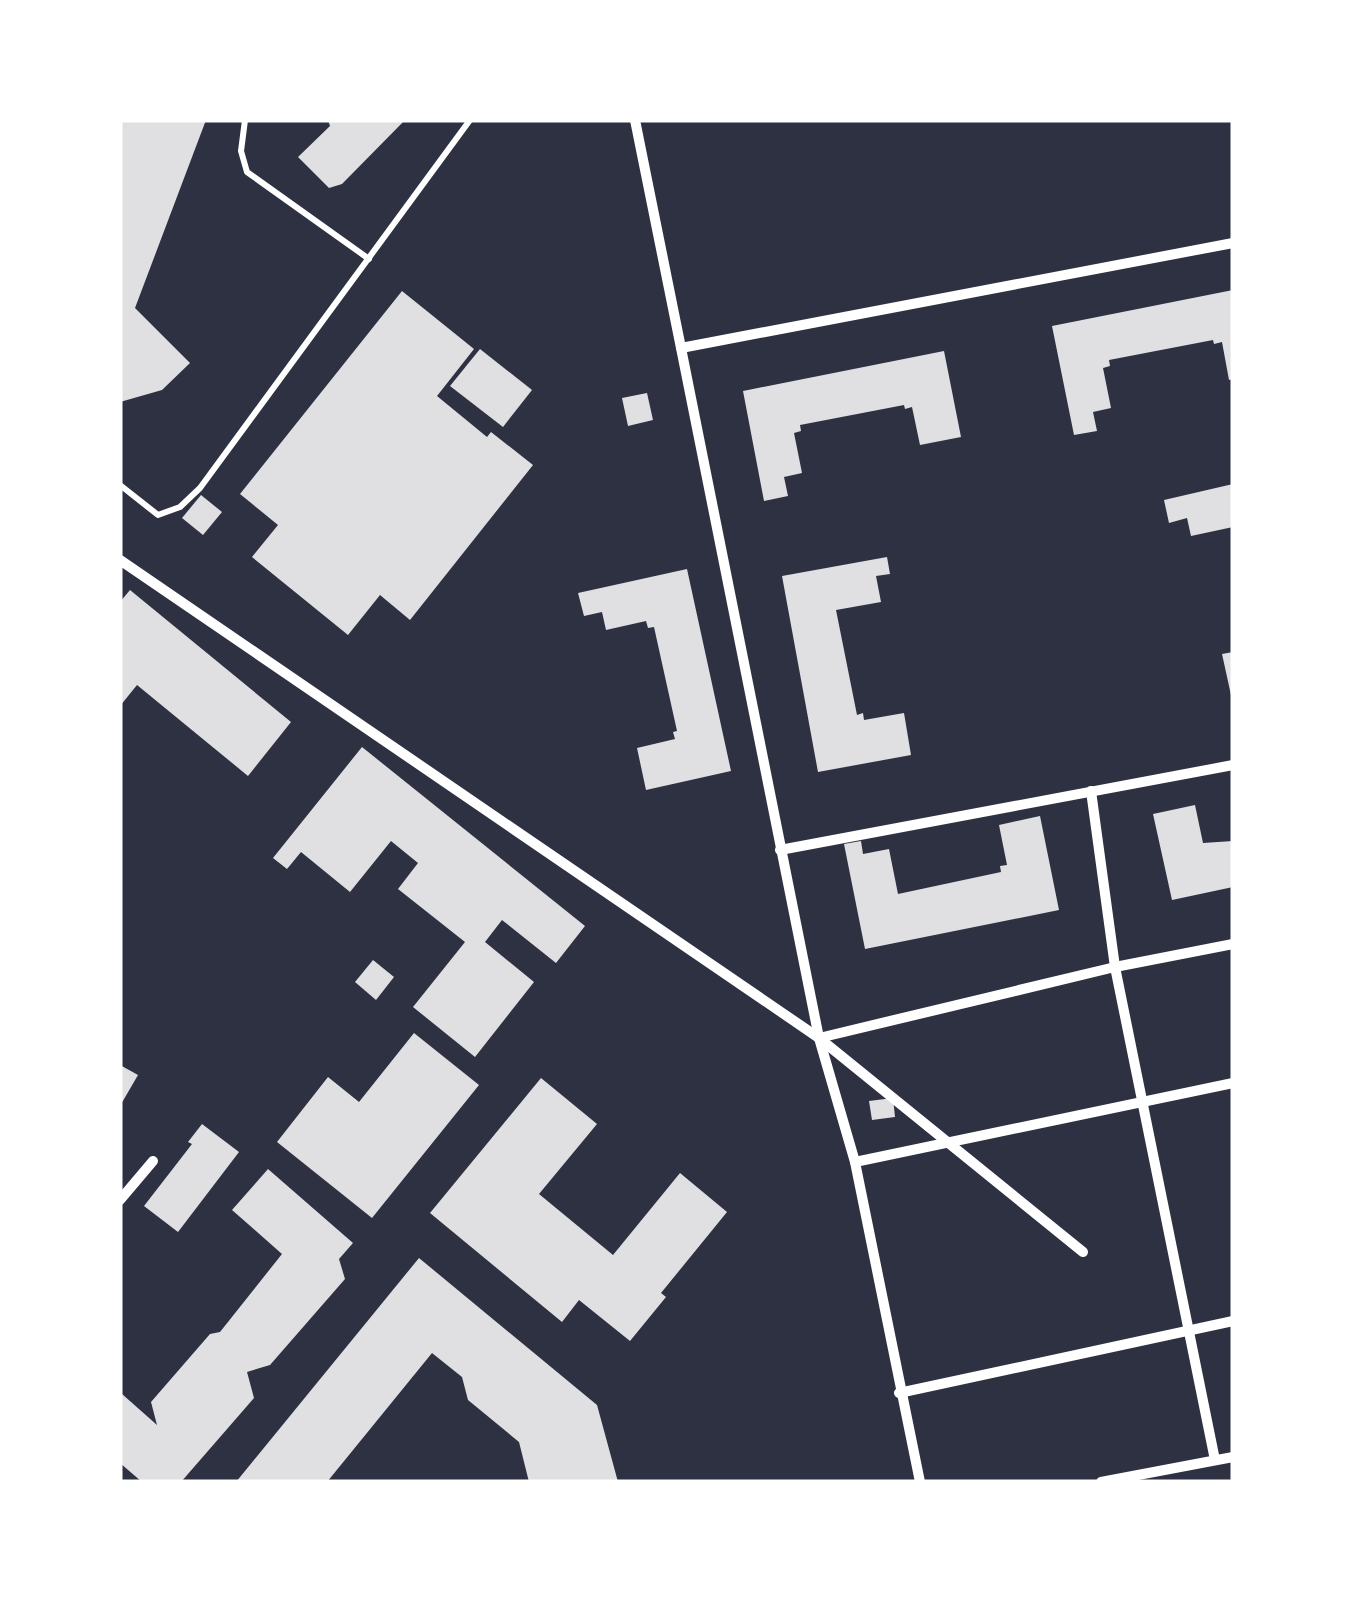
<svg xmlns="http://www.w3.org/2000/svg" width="1353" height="1602" font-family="Mulish,sans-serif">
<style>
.building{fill:#e0e0e3}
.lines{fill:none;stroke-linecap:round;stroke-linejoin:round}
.service{stroke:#fff;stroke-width:6}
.minor{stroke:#fff;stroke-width:10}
</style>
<rect width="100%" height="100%" fill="#2d3142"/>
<!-- building -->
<g class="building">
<polygon points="120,120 206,120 135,308 190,363 162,390 120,402"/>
<polygon points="328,120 405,120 342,184 329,188 298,157 330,126"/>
<polygon points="1233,290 1233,379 1229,380 1222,342 1214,344 1213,340 1109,360 1110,366 1103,368 1111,408 1093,412 1097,431 1074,435 1052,326"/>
<polygon points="402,291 474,349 437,396 487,437 491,432 533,465 410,620 380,595 348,635 252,557 278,525 240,494"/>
<polygon points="480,349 532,390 503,427 450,386"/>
<polygon points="944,351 961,437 920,445 912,407 905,409 904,405 800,425 801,431 794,433 802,473 784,477 788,496 764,501 743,391"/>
<polygon points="647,393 653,420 628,426 622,398"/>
<polygon points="1233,484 1233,527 1191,536 1187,518 1169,523 1164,500"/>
<polygon points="201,495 222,512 203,535 182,518"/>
<polygon points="887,557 890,574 876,576 881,602 836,610 857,715 863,713 864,720 904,713 911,755 818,772 782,576"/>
<polygon points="687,569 731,771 646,790 637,748 675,739 673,732 677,731 654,627 648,628 646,621 606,630 602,612 584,616 578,593"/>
<polygon points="130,590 291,722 248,776 137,685 120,706 120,602"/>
<polygon points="1233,652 1233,694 1231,695 1222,654"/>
<polygon points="362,747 585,926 556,963 502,920 485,942 534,982 475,1057 413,1007 465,942 398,889 418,863 391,841 350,892 301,852 287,869 273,858"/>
<polygon points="1195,805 1203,843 1233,841 1233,887 1172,900 1153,814"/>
<polygon points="1040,816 1059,910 865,949 844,844 861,841 863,854 889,849 898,894 1001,872 1000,866 1007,865 999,825"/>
<polygon points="373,960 394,977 376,1000 355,982"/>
<polygon points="414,1033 479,1085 372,1218 277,1142 328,1077 359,1102"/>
<polygon points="120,1065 138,1075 120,1106"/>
<polygon points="541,1078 597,1124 539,1194 613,1255 680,1173 727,1212 661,1293 666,1297 630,1341 579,1300 562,1322 430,1213"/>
<polygon points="893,1098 895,1117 872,1120 869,1101"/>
<polygon points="202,1124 239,1152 178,1232 144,1206 192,1144 188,1142"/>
<polygon points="268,1169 353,1243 339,1259 345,1279 270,1365 247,1372 254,1398 181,1482 142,1482 120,1463 120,1397 122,1394 157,1425 151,1402 210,1334 220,1332 282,1254 232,1210"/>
<polygon points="419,1258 597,1405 618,1482 529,1482 519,1442 468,1400 462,1377 432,1353 327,1482 236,1482"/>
</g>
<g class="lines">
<!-- service -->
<g class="service">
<polyline points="245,120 241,151 247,172 369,259"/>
<polyline points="120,485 158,515 180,507 200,488 470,120"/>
</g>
<!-- minor -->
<g class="minor">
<polyline points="635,120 681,348 1233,243"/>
<polyline points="681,348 819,1038 855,1162 920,1482"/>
<polyline points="120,560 819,1038 1083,1252"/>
<polyline points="1091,791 1115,967 1215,1460"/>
<polyline points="780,850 1233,765"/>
<polyline points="819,1038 1115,967 1233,944"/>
<polyline points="855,1162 1233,1083"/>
<polyline points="120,1200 153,1161"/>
<polyline points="899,1393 1233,1321"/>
<polyline points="1101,1482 1233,1457"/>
</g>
</g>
<!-- border -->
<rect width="1353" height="1602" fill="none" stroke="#ffffff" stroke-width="245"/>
</svg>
